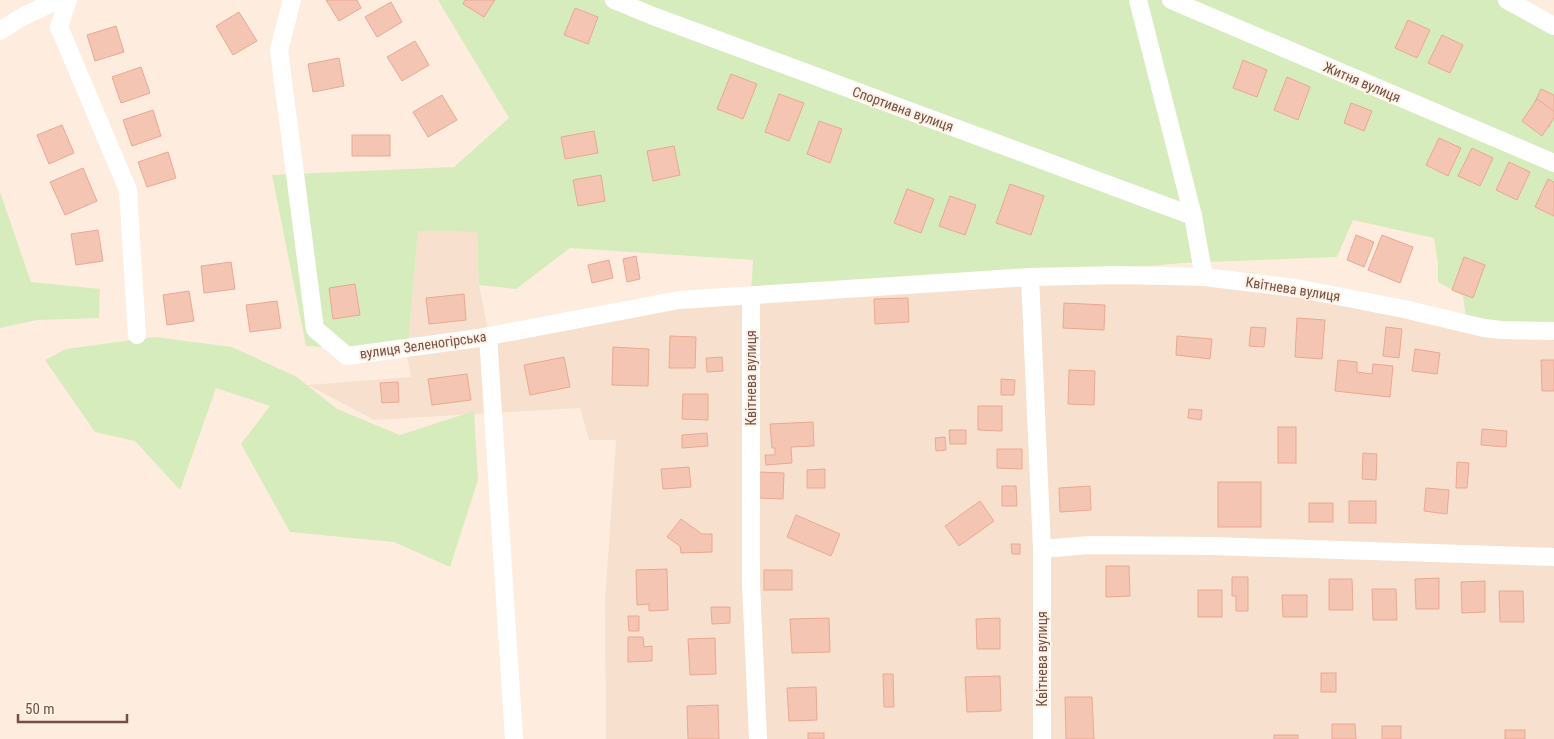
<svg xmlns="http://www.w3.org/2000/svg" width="1554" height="739" font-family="'Roboto Condensed',sans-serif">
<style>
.residential{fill:#f8e0cf}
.green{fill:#d6ecbc}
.building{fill:#f5c5b4;stroke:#e9a893}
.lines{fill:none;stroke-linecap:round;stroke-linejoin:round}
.street{stroke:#fff;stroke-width:18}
.labels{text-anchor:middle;stroke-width:4;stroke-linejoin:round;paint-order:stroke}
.street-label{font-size:14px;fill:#754f45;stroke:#fff2e6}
</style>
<rect width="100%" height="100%" fill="#feedde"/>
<!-- residential -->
<polygon class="residential" points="418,231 477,232 479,285 490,339 751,296 1204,277 1554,331 1554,739 606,739 605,601 616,440 589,440 580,408 374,420 308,385 411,377 407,356"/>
<!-- green -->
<g class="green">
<polygon points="438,0 1507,0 1554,26 1554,331 1467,324 1463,296 1438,282 1438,264 1434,238 1353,220 1337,257 1182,263 1030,277 751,296 753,260 570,248 516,289 479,285 477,232 418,231 407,356 357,349 306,346 272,175 454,167 509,118"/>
<polygon points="0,192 31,282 100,289 99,318 37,320 0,328"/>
<polygon points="155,337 232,347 297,377 337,409 400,435 474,411 478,480 450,567 394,542 290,532 241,444 270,406 216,388 180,490 135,441 95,432 45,360 66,349"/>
</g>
<!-- building -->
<g class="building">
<polygon points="326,0 357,0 361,8 339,21"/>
<polygon points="465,0 495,0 484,17 463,4"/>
<polygon points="391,2 402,22 377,37 365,17"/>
<polygon points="575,8 598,17 588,44 564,35"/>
<polygon points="239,12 257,41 233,55 216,26"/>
<polygon points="1408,20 1430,30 1417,58 1395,48"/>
<polygon points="116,26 124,52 95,61 87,35"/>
<polygon points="1442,35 1463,45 1450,73 1428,63"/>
<polygon points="415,41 429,65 402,81 387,57"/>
<polygon points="339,58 344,86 313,92 308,64"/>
<polygon points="1243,60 1267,70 1257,97 1233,88"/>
<polygon points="141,67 150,93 121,103 112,77"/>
<polygon points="731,74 757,84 743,119 717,109"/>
<polygon points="1287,77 1310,87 1298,120 1274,110"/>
<polygon points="1541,89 1554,95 1554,116 1549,127 1528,117"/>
<polygon points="779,94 804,103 789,141 765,132"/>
<polygon points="442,95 457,120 428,137 413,112"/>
<polygon points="1537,99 1554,111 1554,118 1542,136 1522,121"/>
<polygon points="1351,103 1372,111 1364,131 1344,123"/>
<polygon points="153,110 161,136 132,146 123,120"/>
<polygon points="819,121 842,129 830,163 807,154"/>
<polygon points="62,125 74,153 49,164 37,135"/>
<polygon points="594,131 598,153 565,159 561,137"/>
<rect x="352" y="135" width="38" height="21"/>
<polygon points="1439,138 1461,148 1448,176 1426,165"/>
<polygon points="674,146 680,175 653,181 647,151"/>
<polygon points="1472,148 1493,158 1480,186 1458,176"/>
<polygon points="168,152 176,178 147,187 138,162"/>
<polygon points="1509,162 1530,172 1517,200 1496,190"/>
<polygon points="83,168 97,201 65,215 50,182"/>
<polygon points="601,175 605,201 578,206 573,180"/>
<polygon points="1548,179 1554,182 1554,216 1535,207"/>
<polygon points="1010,184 1044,196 1031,235 996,223"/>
<polygon points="907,189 934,199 921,233 894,223"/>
<polygon points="950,196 976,205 965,235 939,226"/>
<polygon points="98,230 103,261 76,265 71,234"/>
<polygon points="1356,235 1374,242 1364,267 1347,260"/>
<polygon points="1382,235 1413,247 1400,283 1368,270"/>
<polygon points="636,256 640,279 627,282 623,259"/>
<polygon points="1464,257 1485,265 1473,298 1452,290"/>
<polygon points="609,260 613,278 592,283 588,265"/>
<polygon points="231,262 235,289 204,293 201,266"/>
<polygon points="355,284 360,315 333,319 329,288"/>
<polygon points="189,291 194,321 167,325 163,295"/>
<polygon points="464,294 466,320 429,324 426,298"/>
<polygon points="908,298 909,322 875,324 874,299"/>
<polygon points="277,301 281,328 250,332 246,305"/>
<polygon points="1064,303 1105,305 1104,330 1063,328"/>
<polygon points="1297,318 1325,320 1322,359 1295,357"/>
<polygon points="1251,327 1266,328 1264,347 1249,346"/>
<polygon points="1386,327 1402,329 1399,358 1383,356"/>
<polygon points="670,336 696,337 695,368 669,368"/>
<polygon points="1177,336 1212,339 1210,359 1176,355"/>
<polygon points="613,347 649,349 648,386 612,385"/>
<polygon points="1415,349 1440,353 1437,374 1412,371"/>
<polygon points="564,357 570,387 530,395 524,365"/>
<polygon points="722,357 723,371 707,372 706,358"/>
<polygon points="1338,360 1357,362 1357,372 1372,374 1373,364 1393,366 1390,397 1335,391"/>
<polygon points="1541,360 1554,360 1554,391 1542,391"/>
<polygon points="1069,370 1095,371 1094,405 1068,404"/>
<polygon points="467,374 471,400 432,405 428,379"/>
<polygon points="1001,379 1015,380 1014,395 1001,395"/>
<polygon points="398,382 399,402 382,403 380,383"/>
<polygon points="683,394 708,394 708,420 682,419"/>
<polygon points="978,406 1002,406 1002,431 978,430"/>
<polygon points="1189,409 1202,410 1201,420 1188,418"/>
<polygon points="813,422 814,446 791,447 792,463 766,465 765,455 775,455 775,448 772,448 770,424"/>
<rect x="1278" y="427" width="18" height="36"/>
<polygon points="1482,429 1507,431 1506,447 1481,445"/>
<polygon points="949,430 966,430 966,444 950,444"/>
<polygon points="707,433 708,446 682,448 682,435"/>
<polygon points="945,437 946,450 936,451 935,438"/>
<polygon points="997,449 1022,449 1022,469 997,468"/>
<polygon points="1363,453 1377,454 1376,480 1362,479"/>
<polygon points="1457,462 1469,463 1467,488 1456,488"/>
<polygon points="689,467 691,487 663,489 661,469"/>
<polygon points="825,469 825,488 807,488 807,470"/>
<polygon points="759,472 784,473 783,499 759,498"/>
<rect x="1218" y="482" width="43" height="45"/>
<polygon points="1002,486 1016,486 1017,506 1002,506"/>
<polygon points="1090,486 1091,510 1060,512 1059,488"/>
<polygon points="1426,488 1449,490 1447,514 1424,511"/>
<polygon points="980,501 994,521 959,546 945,526"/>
<rect x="1349" y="501" width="27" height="22"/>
<rect x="1309" y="503" width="24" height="19"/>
<polygon points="796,515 840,534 831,556 787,537"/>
<polygon points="681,519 702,534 712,534 712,552 681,553 680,546 667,537"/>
<polygon points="1011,544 1020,544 1020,554 1012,554"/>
<polygon points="1106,566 1129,566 1130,596 1106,597"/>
<polygon points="667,569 668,610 649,611 649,604 637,605 636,570"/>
<rect x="764" y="570" width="28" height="20"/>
<polygon points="1232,577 1248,577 1248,611 1236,611 1236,596 1232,596"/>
<polygon points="1439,578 1439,609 1416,609 1415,579"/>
<polygon points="1329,579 1352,579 1353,610 1329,610"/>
<polygon points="1485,581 1485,612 1462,613 1461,582"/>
<polygon points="1372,589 1396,589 1397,620 1373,620"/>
<rect x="1198" y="590" width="24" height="27"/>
<polygon points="1499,591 1523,591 1524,622 1500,622"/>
<polygon points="1282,595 1307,595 1307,617 1283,617"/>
<polygon points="711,607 730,607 730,623 712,624"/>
<polygon points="628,616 639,616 639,631 629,631"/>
<polygon points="829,618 830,652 792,653 790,619"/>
<polygon points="1000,618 1000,649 977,649 976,619"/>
<polygon points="628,637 643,637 644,647 652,646 652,661 628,662"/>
<polygon points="715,638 716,674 690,675 688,639"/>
<rect x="1321" y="673" width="15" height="19"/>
<polygon points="883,674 893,674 894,707 884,707"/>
<polygon points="1000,676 1001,711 967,712 965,677"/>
<polygon points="816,687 817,720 789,721 787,688"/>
<polygon points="1065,697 1092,697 1094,739 1066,739"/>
<polygon points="718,705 719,739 688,739 687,706"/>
<polygon points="1332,724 1355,724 1356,739 1332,739"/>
<rect x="1382" y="726" width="19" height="13"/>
<rect x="1505" y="730" width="20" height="9"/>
<rect x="808" y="733" width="16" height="6"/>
<rect x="1274" y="735" width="24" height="4"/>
</g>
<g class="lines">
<!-- street -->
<g class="street">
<polyline points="68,0 59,27 128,190 137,335"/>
<polyline points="292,0 279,50 315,329 347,356 479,338 679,300 1030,277 1121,275 1204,277 1296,288 1404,309 1484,328 1502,330 1554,331"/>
<polyline points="614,0 653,16 1193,216"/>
<polyline points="1138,0 1193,216 1204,277"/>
<polyline points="1171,0 1554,163"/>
<polyline points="1507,0 1554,26"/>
<polyline points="0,31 20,18 58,0"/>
<polyline points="1030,277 1042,549 1042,739"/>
<polyline points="751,296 751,584 758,739"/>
<polyline points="488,336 514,739"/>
<polyline points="1042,549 1089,545 1212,546 1554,557"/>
</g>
</g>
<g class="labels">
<!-- street labels -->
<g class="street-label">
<text transform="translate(1362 82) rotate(23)" y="5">Житня вулиця</text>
<text transform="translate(903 109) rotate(20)" y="5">Спортивна вулиця</text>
<text transform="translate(1293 289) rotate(9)" y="5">Квітнева вулиця</text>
<text transform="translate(423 345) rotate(-8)" y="5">вулиця Зеленогірська</text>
<text transform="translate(751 378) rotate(-90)" y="5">Квітнева вулиця</text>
<text transform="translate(1042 659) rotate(-90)" y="5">Квітнева вулиця</text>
</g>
</g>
<!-- scale -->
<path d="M18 714v8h109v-8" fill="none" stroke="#754f45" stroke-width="2.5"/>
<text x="25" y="714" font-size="15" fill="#754f45" stroke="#fff2e6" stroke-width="4" paint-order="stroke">50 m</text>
</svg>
